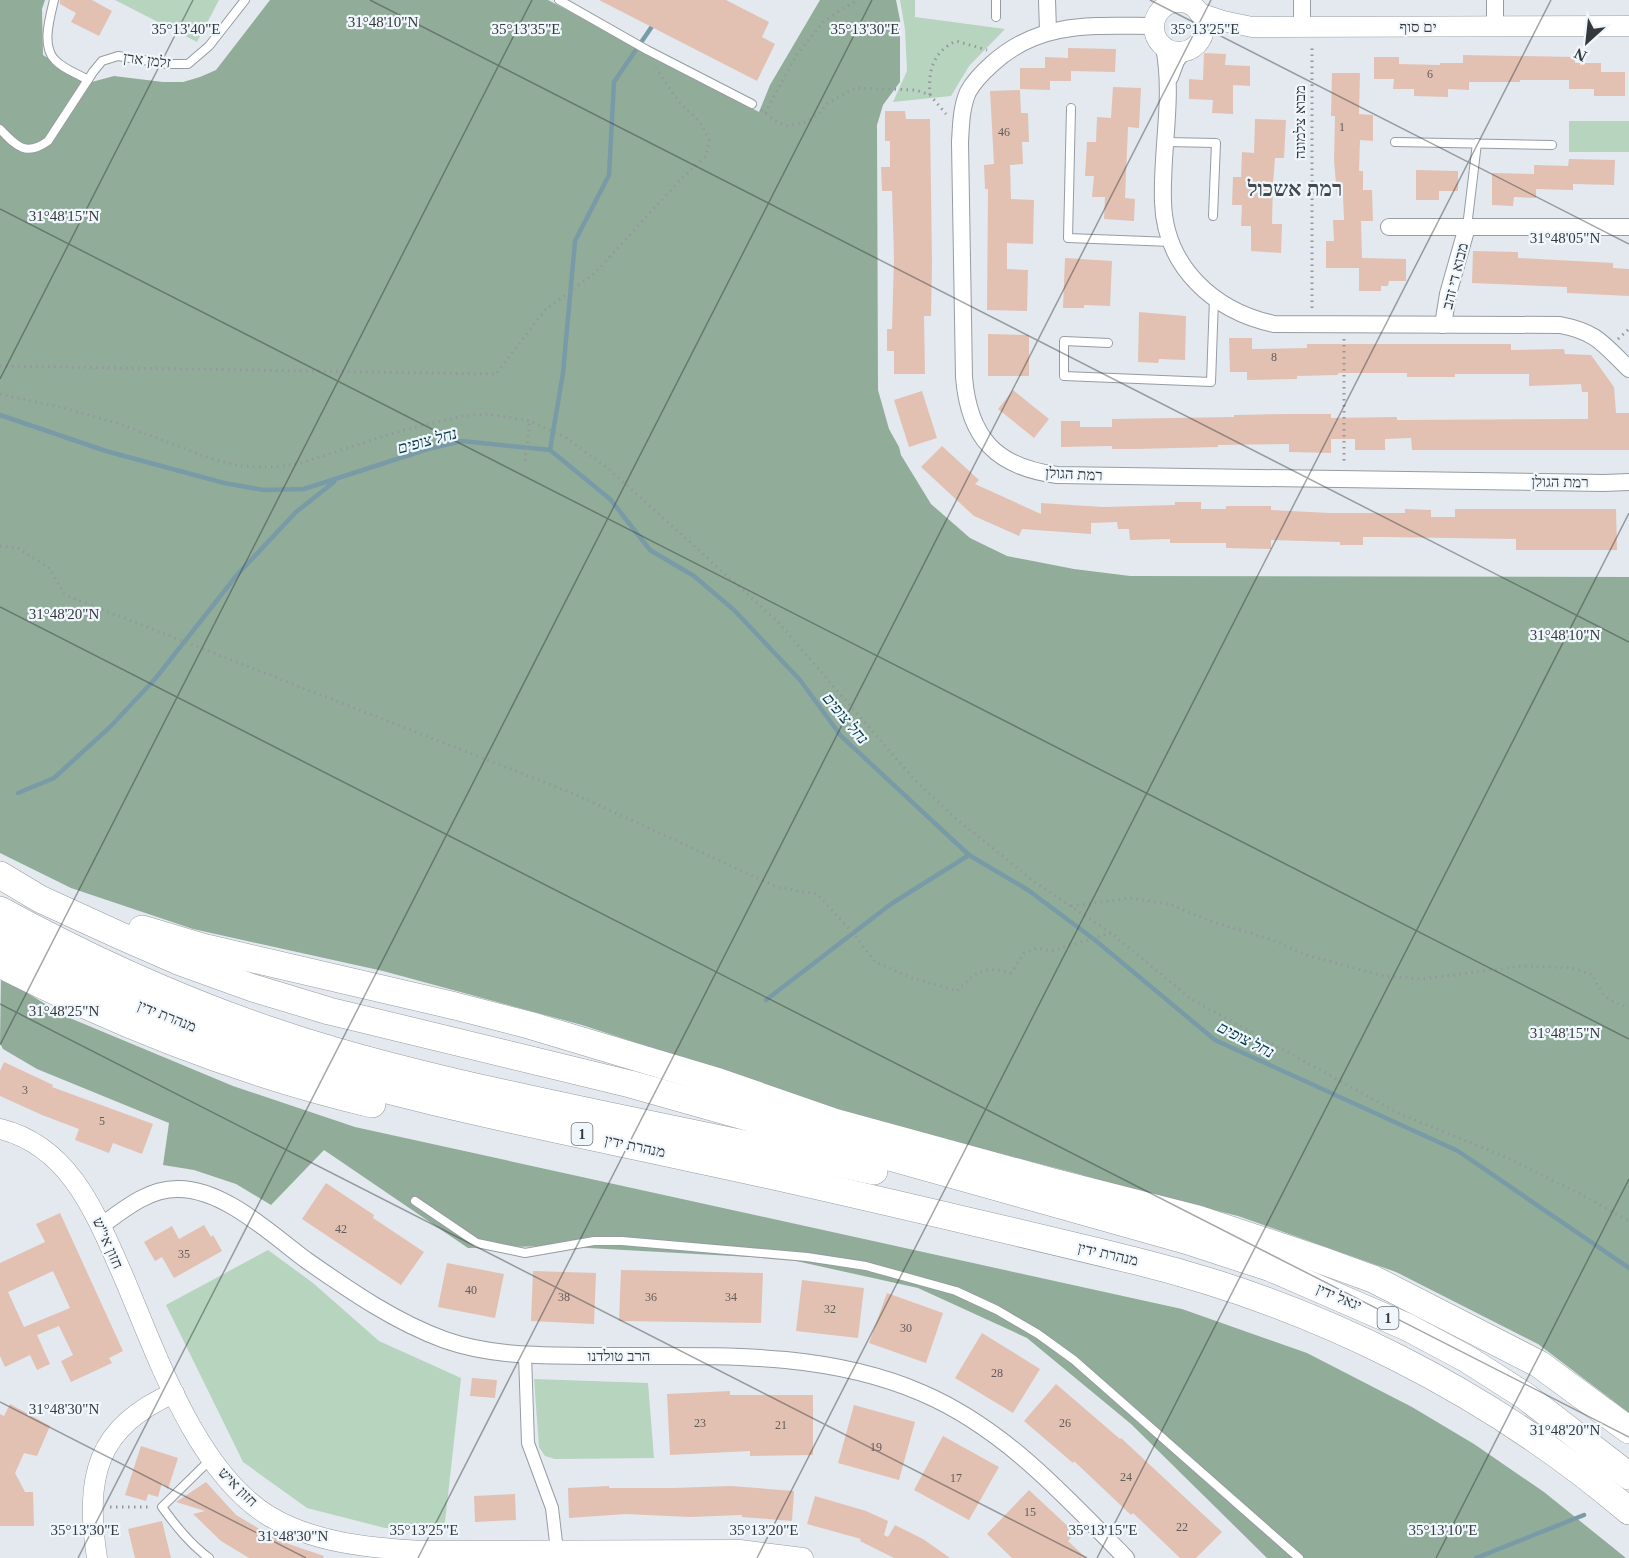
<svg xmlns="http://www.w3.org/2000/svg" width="1629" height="1558" font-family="'Times New Roman','Noto Sans Hebrew',serif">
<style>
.green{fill:#b7d4bf}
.forest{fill:#91ad99}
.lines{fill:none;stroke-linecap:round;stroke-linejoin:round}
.stream{stroke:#799ba7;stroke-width:4.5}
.building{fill:#e2c1b3;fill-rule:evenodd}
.service-casing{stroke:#969ca2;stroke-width:10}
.pedestrian-casing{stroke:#969ca2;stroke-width:14}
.minor-casing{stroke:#969ca2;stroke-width:18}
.tertiary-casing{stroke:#969ca2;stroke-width:21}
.trunk-casing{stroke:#969ca2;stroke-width:28}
.path{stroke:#94989c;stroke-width:3;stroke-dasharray:1.5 4.5;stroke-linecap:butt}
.service{stroke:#fff;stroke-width:8}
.pedestrian{stroke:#fff;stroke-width:12}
.minor{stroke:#fff;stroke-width:16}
.tertiary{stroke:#fff;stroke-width:20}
.trunk{stroke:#fff;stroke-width:27}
.ticks{fill:none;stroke:#36393b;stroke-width:1.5;stroke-opacity:0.45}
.labels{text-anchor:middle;stroke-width:4.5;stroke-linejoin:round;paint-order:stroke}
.number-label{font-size:12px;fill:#615b59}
.shield{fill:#f0f7fc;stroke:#6e7275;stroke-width:1.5}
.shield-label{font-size:14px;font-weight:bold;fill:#36393b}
.street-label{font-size:15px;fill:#36393b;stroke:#f0f7fc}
.water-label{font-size:16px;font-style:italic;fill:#013846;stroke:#f0f7fc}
.district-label{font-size:21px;font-weight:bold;fill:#43494d;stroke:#f0f7fc}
.ticks-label{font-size:15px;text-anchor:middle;fill:#36393b;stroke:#f0f7fc;stroke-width:4.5;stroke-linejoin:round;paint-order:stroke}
</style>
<rect width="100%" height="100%" fill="#e3e9ef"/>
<!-- green -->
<g class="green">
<polygon points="115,0 219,0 197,42"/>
<polygon points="900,0 915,0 915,17 1005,29 969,66 951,96 893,102 907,71 905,29"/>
<rect x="1569" y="121" width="60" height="31"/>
<polygon points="268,1250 313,1283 379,1341 461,1378 444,1531 385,1528 307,1508 243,1462 166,1305"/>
<polygon points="534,1379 648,1383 654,1458 555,1459 545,1456 539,1447"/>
</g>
<!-- forest -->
<g class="forest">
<polygon points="0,0 45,0 42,9 43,55 88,83 114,76 163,82 183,82 200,77 216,70 270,0 548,0 759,112 770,85 820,0 896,0 900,20 900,82 883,105 877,125 878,390 889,429 899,447 901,455 931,504 970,538 1007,556 1074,569 1130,576 1629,577 1629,1413 1538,1344 1396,1272 1238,1216 1116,1186 1079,1174 880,1123 582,1025 383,971 193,929 71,888 0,853"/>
<polygon points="1,977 65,1016 233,1086 355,1127 1182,1309 1307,1353 1412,1407 1474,1444 1544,1492 1626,1558 1267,1558 1131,1424 1027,1338 918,1288 787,1259 552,1246 468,1248 324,1150 271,1205 236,1184 194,1170 163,1165 169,1123 37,1069 3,1049 0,1043"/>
</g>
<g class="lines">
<!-- stream -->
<g class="stream">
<polyline points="0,415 106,451 224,483 264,490 304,489 428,449 462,441 550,450 610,499 650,550 694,576 734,610 800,680 841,736 969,855 1028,890 1095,940 1215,1040 1458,1151 1629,1268"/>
<polyline points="550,450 563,373 575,241 609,175 614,82 655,22"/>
<polyline points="18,793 54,778 110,727 155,679 237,575 296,512 334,482"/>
<polyline points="766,1000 891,904 969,855"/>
<polyline points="1476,1558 1584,1515"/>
</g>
</g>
<!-- building -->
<g class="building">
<polygon points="60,0 92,0 112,11 99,36 71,22 76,13 60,4"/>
<polygon points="599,0 726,0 769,22 762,37 775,44 757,81"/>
<polygon points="1068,48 1116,49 1115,72 1071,71 1071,81 1050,81 1050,90 1020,89 1020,68 1045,68 1045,57 1068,58"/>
<polygon points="1204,53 1226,54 1225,65 1250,66 1250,86 1233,85 1233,114 1212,113 1213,100 1189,99 1189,79 1203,80"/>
<polygon points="1463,55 1575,57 1575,63 1601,63 1601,72 1625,72 1625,96 1594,96 1594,89 1569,89 1569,80 1520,80 1520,82 1469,82 1469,90 1448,89 1448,97 1414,96 1414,89 1393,89 1394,79 1374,79 1374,57 1399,57 1399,64 1440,65 1440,63 1463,63"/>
<polygon points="1332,73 1360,73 1359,114 1373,115 1373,141 1360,140 1359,171 1363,171 1363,190 1372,190 1373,221 1361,221 1362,258 1406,259 1406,281 1389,281 1388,286 1381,286 1381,291 1359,291 1359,268 1326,268 1326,241 1334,241 1333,220 1344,220 1343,196 1337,196 1334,160 1335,116 1331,116"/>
<polygon points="1113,87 1141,88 1139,128 1128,127 1125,198 1135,199 1134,221 1104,219 1105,197 1092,197 1094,176 1085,176 1087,142 1096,142 1097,117 1111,118"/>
<polygon points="1020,90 1021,113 1028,113 1029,142 1022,142 1023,164 1010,165 1011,199 1034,200 1033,244 1007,243 1007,269 1028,270 1027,311 987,310 988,189 985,189 984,165 994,164 990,91"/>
<polygon points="885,111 905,111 906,119 930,119 932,263 931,316 924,316 925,374 894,374 894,351 887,351 887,329 892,329 894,258 892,191 882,191 881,167 890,167 890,141 885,141"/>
<polygon points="1255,119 1286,120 1284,158 1275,158 1273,184 1272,224 1282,224 1281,253 1251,251 1251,226 1241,226 1242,205 1232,205 1233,177 1241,177 1242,152 1254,153"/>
<polygon points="1569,159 1615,160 1614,185 1573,184 1573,190 1536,189 1536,198 1514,197 1513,206 1492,205 1492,173 1534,174 1534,165 1568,166"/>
<polygon points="1416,170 1458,171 1458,191 1439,191 1439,200 1416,200"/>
<polygon points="1473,251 1518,252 1518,258 1613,263 1613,268 1629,269 1629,296 1567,293 1567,287 1472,283"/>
<polygon points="1065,258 1112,261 1110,306 1084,305 1084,308 1063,308"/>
<polygon points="1139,312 1186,316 1185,360 1159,359 1158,363 1138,362"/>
<polygon points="988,334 1029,335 1029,376 988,376"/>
<polygon points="1229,338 1252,338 1252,349 1307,348 1307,344 1511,344 1511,350 1564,349 1565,354 1591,355 1614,387 1616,413 1629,413 1629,450 1412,450 1411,438 1385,439 1385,450 1355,450 1355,439 1331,439 1331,453 1289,452 1289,444 1218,445 1218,447 1136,449 1112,449 1112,446 1061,447 1061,421 1080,421 1080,427 1112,427 1112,419 1234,417 1234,415 1289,414 1331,414 1331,418 1397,417 1397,420 1588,419 1588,392 1582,392 1581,384 1529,386 1529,374 1455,374 1455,377 1407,377 1407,373 1338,373 1338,375 1297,376 1297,379 1247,380 1247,372 1230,372"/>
<polygon points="1013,390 1049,419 1034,438 998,409"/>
<polygon points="922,391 937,438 909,447 894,400"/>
<polygon points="942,446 979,480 975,484 1041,514 1041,503 1103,507 1175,505 1175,502 1201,502 1201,509 1226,509 1226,506 1271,506 1271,510 1330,513 1405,513 1405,509 1431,510 1431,517 1455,517 1455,509 1616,509 1617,550 1516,550 1516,539 1384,537 1363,537 1363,545 1340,545 1340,542 1271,540 1271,549 1226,548 1226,543 1170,543 1170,539 1130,540 1129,529 1118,529 1117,522 1091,523 1091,534 1022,529 1019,536 974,516 921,467"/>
<polygon points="4,1062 53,1085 52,1087 153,1124 142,1154 113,1143 109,1153 75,1140 79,1129 42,1115 0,1096 0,1071"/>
<polygon points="326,1183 374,1215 373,1218 424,1252 401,1285 302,1219"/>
<path d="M 60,1213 L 123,1351 L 109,1358 L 112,1363 L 71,1382 L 61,1361 L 73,1355 L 59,1326 L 37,1335 L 50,1364 L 37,1370 L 30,1355 L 5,1367 L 0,1356 L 0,1263 L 45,1242 L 36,1224 ZM 53,1271 L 70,1308 L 24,1327 L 8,1292 Z"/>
<polygon points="204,1225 211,1237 213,1235 222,1251 174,1278 162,1257 155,1261 144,1242 172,1226 179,1239"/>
<polygon points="447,1263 504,1274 495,1318 438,1307"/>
<polygon points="621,1270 763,1273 761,1323 619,1321"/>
<polygon points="533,1271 596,1273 594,1324 531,1321"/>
<polygon points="802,1280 864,1288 858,1338 796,1331"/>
<polygon points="887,1293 943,1313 926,1363 869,1343"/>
<polygon points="982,1333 1040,1369 1013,1413 955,1378"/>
<polygon points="472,1378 497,1380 495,1398 470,1396"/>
<polygon points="1056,1384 1120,1439 1121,1438 1222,1532 1196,1558 1180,1558 1133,1513 1131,1515 1074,1461 1073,1463 1024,1421"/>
<polygon points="730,1391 730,1395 813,1395 813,1455 750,1456 750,1451 670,1455 667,1394"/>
<polygon points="10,1404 50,1426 37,1456 24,1453 15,1473 25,1492 33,1492 34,1526 0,1526 0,1414 4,1416"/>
<polygon points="854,1405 915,1422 899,1480 838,1463"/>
<polygon points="943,1436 999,1467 969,1520 914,1490"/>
<polygon points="141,1446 178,1458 168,1489 162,1483 158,1497 148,1494 146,1501 125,1495"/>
<polygon points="206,1482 236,1515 280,1541 324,1556 323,1558 249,1558 221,1541 193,1514 205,1511 176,1502"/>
<polygon points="609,1486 609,1488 673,1488 731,1486 794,1491 792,1521 742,1517 742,1515 690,1517 626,1514 569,1518 568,1488"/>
<polygon points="1029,1490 1075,1533 1068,1541 1086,1558 1012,1558 987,1534"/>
<polygon points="515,1494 516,1520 475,1522 474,1496"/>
<polygon points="815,1496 866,1511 888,1521 884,1535 888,1537 895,1525 923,1539 950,1558 894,1558 860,1541 861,1539 807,1524"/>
<polygon points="162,1521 171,1558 135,1558 128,1529"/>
</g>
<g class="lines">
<defs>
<g id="service">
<path d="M 54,0 C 50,17 41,46 55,60 C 63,69 78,74 88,80"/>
<polyline points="559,0 647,50 752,104"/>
<polyline points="996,17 996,0"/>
<polyline points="1071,108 1068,238 1172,242"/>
<path d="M 0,129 C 16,146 26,157 48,141 L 93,72 L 102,61 L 118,56 L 168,64 L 188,64 L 209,46 L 245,0"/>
<polyline points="1166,142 1216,143 1213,216"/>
<polyline points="1395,142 1552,145"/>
<polyline points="1467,227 1477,143"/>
<polyline points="1108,343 1064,341 1064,376 1211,382 1214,299"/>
<polyline points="415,1201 477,1243 525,1253 594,1241 622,1241 807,1257 866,1266 956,1291 997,1310 1038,1334 1074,1360 1299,1558"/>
<path d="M 209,1558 C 190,1544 176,1526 162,1507 L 211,1459"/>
</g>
<polyline id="pedestrian" points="525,1355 528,1443 552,1508 557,1551"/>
<g id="minor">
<polyline points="1047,0 1048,31"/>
<path d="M 1154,26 C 1094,26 1040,20 992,64 C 983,72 974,81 968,92 C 961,108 961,126 960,142 L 964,377 C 969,438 996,467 1057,475 L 1604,483 L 1629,482"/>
<polyline points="1302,27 1302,0"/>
<polyline points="1495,27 1495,0"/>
<path d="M 1164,47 C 1174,98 1161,150 1163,202 C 1165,267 1214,311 1274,324 L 1560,325 C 1597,332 1603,344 1629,369"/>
<polyline points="1170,77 1176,61 1183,51"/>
<polyline points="1389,227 1629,227"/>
<polyline points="1443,325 1448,294 1467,227"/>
<path d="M 101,1226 C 124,1209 148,1189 177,1189 C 223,1188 271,1234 306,1260 C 349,1290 395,1322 445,1340 C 493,1357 543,1355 593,1356 C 703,1357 818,1348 922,1393 C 1004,1428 1065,1496 1126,1558"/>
</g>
<g id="tertiary">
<circle cx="1179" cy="27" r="25"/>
<polyline points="1199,13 1223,21 1252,27 1629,26"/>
<path d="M 0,1129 C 69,1146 95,1212 121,1271 C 155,1349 194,1470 269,1516 C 314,1543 370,1548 422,1551 L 740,1550 L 803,1558"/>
<path d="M 97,1558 C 85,1478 95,1427 174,1393"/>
</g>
<g id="trunk">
<polyline points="0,875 40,899 121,936 178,961 253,988 329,1011 630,1084 1185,1240 1271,1268 1407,1327 1467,1359 1525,1396 1629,1476"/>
<path d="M 0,910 C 106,968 218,1017 335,1051 C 420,1076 508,1094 595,1113 C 688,1132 781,1152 874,1171"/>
<polyline points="142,929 202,947 455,1006 529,1025 719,1082 834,1122 1053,1182 1198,1219 1318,1259 1373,1279 1539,1364 1629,1430"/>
<path d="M 0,936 C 104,994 215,1041 329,1074 C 451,1109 576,1133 700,1160 C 846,1191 991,1226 1136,1261 C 1315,1305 1488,1391 1629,1511"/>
<path d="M 0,964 C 119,1025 241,1073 372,1104"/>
</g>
</defs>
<!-- service casing -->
<use href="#service" class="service-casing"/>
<!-- pedestrian casing -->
<use href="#pedestrian" class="pedestrian-casing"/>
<!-- minor casing -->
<use href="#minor" class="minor-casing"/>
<!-- tertiary casing -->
<use href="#tertiary" class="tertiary-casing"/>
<!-- trunk casing -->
<use href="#trunk" class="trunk-casing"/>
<!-- path -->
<g class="path">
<path d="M 930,95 C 928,70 933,52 956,41 L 987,50"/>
<polyline points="761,110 777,122 788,126 805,122 818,115 828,103 855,88 916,90 930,95 946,114"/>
<polyline points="765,113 797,54 824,21 857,0"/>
<polyline points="1312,308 1312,44"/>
<polyline points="1344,339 1344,465"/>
<polyline points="1618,339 1629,329"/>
<polyline points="0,366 496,374 545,310 595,273 679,181 706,156 709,139 700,122 679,102 656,68"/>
<polyline points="0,394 64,408 120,424 209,458 240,466 273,467 298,464 400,431 463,416 488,414 530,421 565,437 610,470 776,620 914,779 955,818 1036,883 1111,933 1191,999 1400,1114 1501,1155 1584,1196 1629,1221"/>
<polyline points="525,461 530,421"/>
<path d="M 0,546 L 18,548 L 49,568 L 65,595 L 572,793 L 777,887 L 817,894 L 853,933 L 875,962 L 912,978 L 957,991 C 975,972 985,965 1011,973 L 1024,953 L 1037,948 L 1051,951 L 1111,933"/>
<path d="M 1071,906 L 1129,898 L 1169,904 L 1210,921 L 1270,939 L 1306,955 L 1384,976 L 1422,979 L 1523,966 L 1572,968 L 1593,975 C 1601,994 1608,1003 1629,1007"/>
<polyline points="110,1507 151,1507"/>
</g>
<!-- service -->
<use href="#service" class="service"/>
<!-- pedestrian -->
<use href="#pedestrian" class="pedestrian"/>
<!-- minor -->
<use href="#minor" class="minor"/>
<!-- tertiary -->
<use href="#tertiary" class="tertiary"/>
<!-- trunk -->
<use href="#trunk" class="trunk"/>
</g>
<!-- ticks -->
<path class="ticks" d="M 370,0 L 1629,642M 1150,0 L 1629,244M 0,209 L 1629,1039M 0,379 L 193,0M 0,607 L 1629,1437M 0,1004 L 1087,1558M 0,1045 L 532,0M 0,1402 L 306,1558M 78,1558 L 872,0M 418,1558 L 1211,0M 757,1558 L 1551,0M 1097,1558 L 1629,513M 1436,1558 L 1629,1179"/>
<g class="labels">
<!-- number labels -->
<g class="number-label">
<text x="1430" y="78">6</text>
<text x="1342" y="131">1</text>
<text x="1004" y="136">46</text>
<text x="1274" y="361">8</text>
<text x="25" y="1094">3</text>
<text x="102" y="1125">5</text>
<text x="341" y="1233">42</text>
<text x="184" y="1258">35</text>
<text x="471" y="1294">40</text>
<text x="564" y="1301">38</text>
<text x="651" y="1301">36</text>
<text x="731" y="1301">34</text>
<text x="830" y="1313">32</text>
<text x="906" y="1332">30</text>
<text x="997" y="1377">28</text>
<text x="700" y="1427">23</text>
<text x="1065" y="1427">26</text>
<text x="781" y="1429">21</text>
<text x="876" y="1451">19</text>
<text x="1126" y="1481">24</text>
<text x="956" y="1482">17</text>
<text x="1030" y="1516">15</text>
<text x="1182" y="1531">22</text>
</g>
<!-- shield labels -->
<g class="shield">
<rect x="571.5" y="1123" width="21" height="22" rx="4.5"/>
<rect x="1377.5" y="1307" width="21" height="22" rx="4.5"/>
</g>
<g class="shield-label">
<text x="582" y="1139">1</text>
<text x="1388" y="1323">1</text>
</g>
<!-- street labels -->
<g class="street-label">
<text x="1418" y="32">ים סוף</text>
<text transform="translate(147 60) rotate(7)" y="5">זלמן ארן</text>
<text transform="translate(1300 122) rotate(-90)" y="5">מבוא צלמונה</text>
<text transform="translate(1455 276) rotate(-76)" y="5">מבוא די זהב</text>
<text transform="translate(1074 474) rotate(3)" y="5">רמת הגולן</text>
<text transform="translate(1560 482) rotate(1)" y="5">רמת הגולן</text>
<text transform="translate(167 1016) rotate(22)" y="5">מנהרת ידין</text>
<text transform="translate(635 1146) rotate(12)" y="5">מנהרת ידין</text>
<text transform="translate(108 1243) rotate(66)" y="5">חזון אי"ש</text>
<text transform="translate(1108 1254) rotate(13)" y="5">מנהרת ידין</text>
<text transform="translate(1339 1297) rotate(23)" y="5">יגאל ידין</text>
<text x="619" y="1361">הרב טולדנו</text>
<text transform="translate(238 1487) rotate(45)" y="5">חזון איש</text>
</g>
<!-- water labels -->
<g class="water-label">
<text transform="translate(427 440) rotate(-15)" y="6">נחל צופים</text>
<text transform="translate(846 718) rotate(50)" y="6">נחל צופים</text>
<text transform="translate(1246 1039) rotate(27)" y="6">נחל צופים</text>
</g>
<!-- district labels -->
<g class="district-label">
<text x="1295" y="196">רמת אשכול</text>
</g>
</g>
<g class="ticks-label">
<text x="383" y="27">31°48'10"N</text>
<text x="186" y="34">35°13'40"E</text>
<text x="526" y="34">35°13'35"E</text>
<text x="865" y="34">35°13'30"E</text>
<text x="1205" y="34">35°13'25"E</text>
<text x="64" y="221">31°48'15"N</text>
<text x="1565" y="243">31°48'05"N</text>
<text x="64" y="619">31°48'20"N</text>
<text x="1565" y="640">31°48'10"N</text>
<text x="64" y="1016">31°48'25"N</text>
<text x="1565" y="1038">31°48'15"N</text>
<text x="64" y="1414">31°48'30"N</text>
<text x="1565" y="1435">31°48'20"N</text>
<text x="85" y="1535">35°13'30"E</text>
<text x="424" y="1535">35°13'25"E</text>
<text x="764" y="1535">35°13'20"E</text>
<text x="1103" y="1535">35°13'15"E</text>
<text x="1443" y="1535">35°13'10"E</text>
<text x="293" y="1541">31°48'30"N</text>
</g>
<!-- north arrow -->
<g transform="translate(1587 42) rotate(207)" stroke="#f0f7fc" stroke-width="4.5" paint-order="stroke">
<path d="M0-4.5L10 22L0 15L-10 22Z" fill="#36393b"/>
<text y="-9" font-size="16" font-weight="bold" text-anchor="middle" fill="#36393b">N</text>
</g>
</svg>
